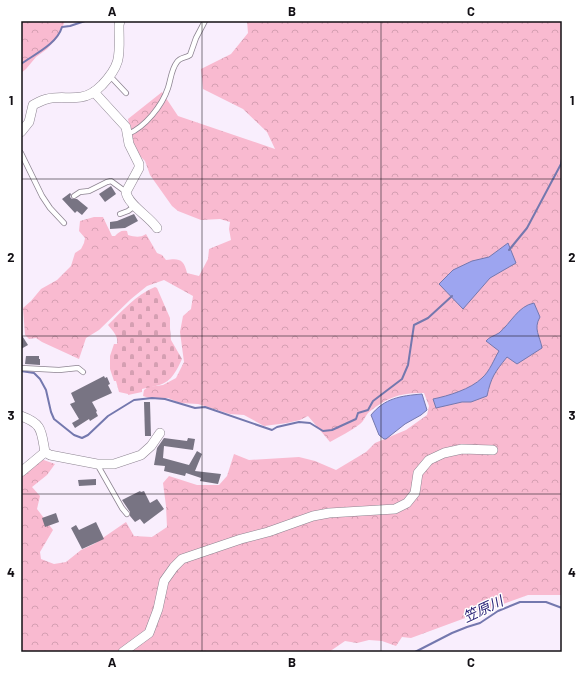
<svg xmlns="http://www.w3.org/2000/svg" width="583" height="673" font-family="Barlow,'Noto Sans JP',sans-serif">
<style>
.forest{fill:url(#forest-crowns)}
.cemetery{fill:url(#cemetery-stones)}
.water{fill:#9da5f0;stroke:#7478ae}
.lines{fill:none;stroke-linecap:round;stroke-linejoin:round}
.stream{stroke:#7478ae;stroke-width:2}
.building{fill:#787483}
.lane-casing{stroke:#8d8491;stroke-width:6}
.street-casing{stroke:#8d8491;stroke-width:10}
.lane{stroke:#fff;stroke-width:4.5}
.street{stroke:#fff;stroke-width:9}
.grid{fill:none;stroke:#131015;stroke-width:1;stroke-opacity:0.55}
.labels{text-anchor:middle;stroke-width:3;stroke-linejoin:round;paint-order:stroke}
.water-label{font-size:14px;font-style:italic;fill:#2a2277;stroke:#fff}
.neatline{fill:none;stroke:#131015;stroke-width:1.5}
.grid-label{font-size:13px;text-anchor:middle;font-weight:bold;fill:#131015}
</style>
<defs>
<pattern id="forest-crowns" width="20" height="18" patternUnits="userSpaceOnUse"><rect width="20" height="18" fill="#f9bad0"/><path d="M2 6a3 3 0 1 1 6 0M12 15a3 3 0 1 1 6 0" fill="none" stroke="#d59fb2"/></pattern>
<pattern id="cemetery-stones" width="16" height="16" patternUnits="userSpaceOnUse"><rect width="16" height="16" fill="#f9bad0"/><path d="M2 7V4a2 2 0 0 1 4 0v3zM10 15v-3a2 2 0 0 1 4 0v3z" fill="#d59fb2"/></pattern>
</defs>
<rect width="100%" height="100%" fill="#f9eefd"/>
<!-- forest -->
<g class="forest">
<polygon points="21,21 65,21 58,37 47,49 36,57 26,69 21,73"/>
<path d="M 247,21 L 562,21 L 562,595 L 528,595 L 411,638 L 402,637 L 396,646 L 382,641 L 369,640 L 357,643 L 345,641 L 329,652 L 312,651 L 303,652 L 21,652 L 21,477 L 41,459 L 55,464 L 47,475 L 32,487 L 40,496 L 37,509 L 53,530 L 40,552 L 41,559 L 54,564 L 66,562 L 81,550 L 94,544 L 126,522 L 134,536 L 152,537 L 167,527 L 166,506 L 163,483 L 169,476 L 197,485 L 219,485 L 227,476 L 234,454 L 249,460 L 299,457 L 315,461 L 336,470 L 366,452 L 375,443 L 406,430 L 427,415 L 429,406 L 424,393 C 401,392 386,398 369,412 C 365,416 364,421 360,424 C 351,431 340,436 330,442 L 308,416 L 300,420 L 287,423 L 264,426 L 244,415 L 230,414 L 198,404 L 180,403 L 168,398 L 152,399 L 143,396 L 144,390 L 148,387 L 163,385 L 176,378 L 184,362 L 180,332 L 183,316 L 191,309 L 193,296 L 164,280 L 147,286 L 131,299 L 99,330 L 86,338 L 79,359 L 42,342 L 36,338 L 29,339 L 25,335 L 23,308 L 31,301 L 41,289 L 57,280 L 71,266 L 75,253 L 81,249 L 84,243 L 85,238 L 79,231 L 80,221 L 94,217 L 103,217 L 112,236 L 115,236 C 119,232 121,230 127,231 L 128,235 C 135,237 140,238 146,234 L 157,253 L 162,255 L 166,260 C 179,258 184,259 187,273 L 199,276 L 208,259 L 209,249 L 231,240 L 229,229 L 230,222 L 220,219 L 201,220 L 178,211 L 172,206 L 150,175 L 145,161 L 136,152 L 132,139 L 128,119 L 162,92 L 178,116 L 275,149 L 267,132 L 243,109 L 203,89 L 201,69 L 231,54 L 248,33 Z"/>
</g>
<!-- cemetery -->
<path class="cemetery" d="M 155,287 L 157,288 L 170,318 L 170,328 L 171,340 L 182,359 C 171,383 167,384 142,389 L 142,392 L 128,395 L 128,394 L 119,392 L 116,381 L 114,381 L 110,369 L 110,356 L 114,344 L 117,344 C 119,337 113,331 108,325 C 122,311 136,295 155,287 Z"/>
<!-- water -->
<g class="water">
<polygon points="508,243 516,263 490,278 463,309 439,284 453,270 472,261 489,257"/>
<path d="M 534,303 L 540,317 C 533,329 540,336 542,348 L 517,364 L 507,357 C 495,372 491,377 487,396 L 471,402 L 462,402 L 436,408 L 433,399 C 448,396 471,389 482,378 C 490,371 494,359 499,351 L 486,341 C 489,337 494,336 499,333 C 511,323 518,306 534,303 Z"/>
<path d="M 422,394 L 427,410 L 421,415 L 405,424 L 386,439 L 384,439 L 379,435 L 371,415 C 385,398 400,396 422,394 Z"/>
</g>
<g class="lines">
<!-- stream -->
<g class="stream">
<path d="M 21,64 C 35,54 57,44 62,27 L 70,26 L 85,21"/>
<polyline points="509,250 527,228 561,164 562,159"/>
<polyline points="21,371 34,373 40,379 46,390 51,412 54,419 74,435 82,438 88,435 108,416 134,400 152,398 165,399 195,408 205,407 272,430 277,427 299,422 310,423 323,431 332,430 356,419 358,413 368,410 373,401 402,379 408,365 414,325 428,318 452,296"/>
<polyline points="415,652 452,633 467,627 480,623 498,611 520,602 546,602 562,608"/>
</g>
</g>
<!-- building -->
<g class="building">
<polygon points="111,186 116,194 105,202 99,194"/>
<polygon points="70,193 71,194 70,197 72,199 77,199 88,208 82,215 77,211 75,213 62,199"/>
<polygon points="134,214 138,221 125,228 110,229 110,222 117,221"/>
<polygon points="21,334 28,345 21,349"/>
<polygon points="26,356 39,356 39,359 40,359 40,365 25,364"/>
<polygon points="104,376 105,378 107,377 110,384 108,385 112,393 92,402 97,411 96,412 98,416 90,421 89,419 75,428 72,423 79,419 70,404 75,402 71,393"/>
<polygon points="144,402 150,402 151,436 145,436"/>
<polygon points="164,438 187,441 188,438 195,439 193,450 164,446 163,458 189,465 197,451 202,454 195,471 221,474 218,484 200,481 201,478 186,473 185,476 164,471 165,466 154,465 157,448"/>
<polygon points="96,479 96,485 79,486 78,480"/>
<polygon points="140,491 141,492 144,491 150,503 157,499 164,509 144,524 140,519 135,522 130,516 130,512 122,500"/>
<polygon points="56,513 59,522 45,527 42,518"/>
<polygon points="96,522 104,539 82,549 71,528 76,525 79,530"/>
</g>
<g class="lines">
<defs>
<g id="lane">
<polyline points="110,76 126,93"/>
<path d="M 128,134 C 145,127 162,106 168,88 C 171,79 171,70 177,62 C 180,57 186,58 190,55 L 196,38 L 205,21"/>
<polyline points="21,153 42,196 50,208 64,223"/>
<polyline points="74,196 80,192 89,191 107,182 111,181 126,192"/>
<polyline points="120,214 128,211 132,208 131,204"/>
<polyline points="21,368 59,370 78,368 83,372"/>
<polyline points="97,464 122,508 127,514"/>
</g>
<g id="street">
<path d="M 94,92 L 126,127 L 129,144 L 139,164 L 139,168 L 126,192 C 128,205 149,216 157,228"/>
<path d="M 21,132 L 29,122 L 33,105 C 37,103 42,100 47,99 C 58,96 70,99 81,97 C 90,96 96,91 102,85 C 123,63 119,54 119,25 L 120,21"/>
<path d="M 21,416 C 43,424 41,431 45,452 L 50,455 L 97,464 L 114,464 L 141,455 L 151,446 L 160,433"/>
<polyline points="21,472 45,452"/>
<polyline points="123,652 149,633 158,609 164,581 174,567 182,559 241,539 268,532 313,516 329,513 395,509 407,503 415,493 418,473 429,460 444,453 462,449 493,450"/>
</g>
</defs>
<!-- lane casing -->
<use href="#lane" class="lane-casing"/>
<!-- street casing -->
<use href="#street" class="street-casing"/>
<!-- lane -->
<use href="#lane" class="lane"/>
<!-- street -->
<use href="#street" class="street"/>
</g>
<!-- grid -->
<path class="grid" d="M 202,21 L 202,652M 381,21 L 381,652M 21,179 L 562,179M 21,336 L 562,336M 21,494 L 562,494"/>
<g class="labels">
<!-- water labels -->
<g class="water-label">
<text transform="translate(483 609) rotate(-25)" y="5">笠原川</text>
</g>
</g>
<!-- border -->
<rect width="583" height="673" fill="none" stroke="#ffffff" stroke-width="44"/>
<rect x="22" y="22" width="539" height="629" class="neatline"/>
<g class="grid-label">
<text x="112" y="16">A</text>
<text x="292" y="16">B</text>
<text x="471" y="16">C</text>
<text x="11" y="105">1</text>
<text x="572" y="105">1</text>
<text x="11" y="262">2</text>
<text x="572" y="262">2</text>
<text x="11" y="420">3</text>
<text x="572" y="420">3</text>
<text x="11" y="577">4</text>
<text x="572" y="577">4</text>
<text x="112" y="667">A</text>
<text x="292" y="667">B</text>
<text x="471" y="667">C</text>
</g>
</svg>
